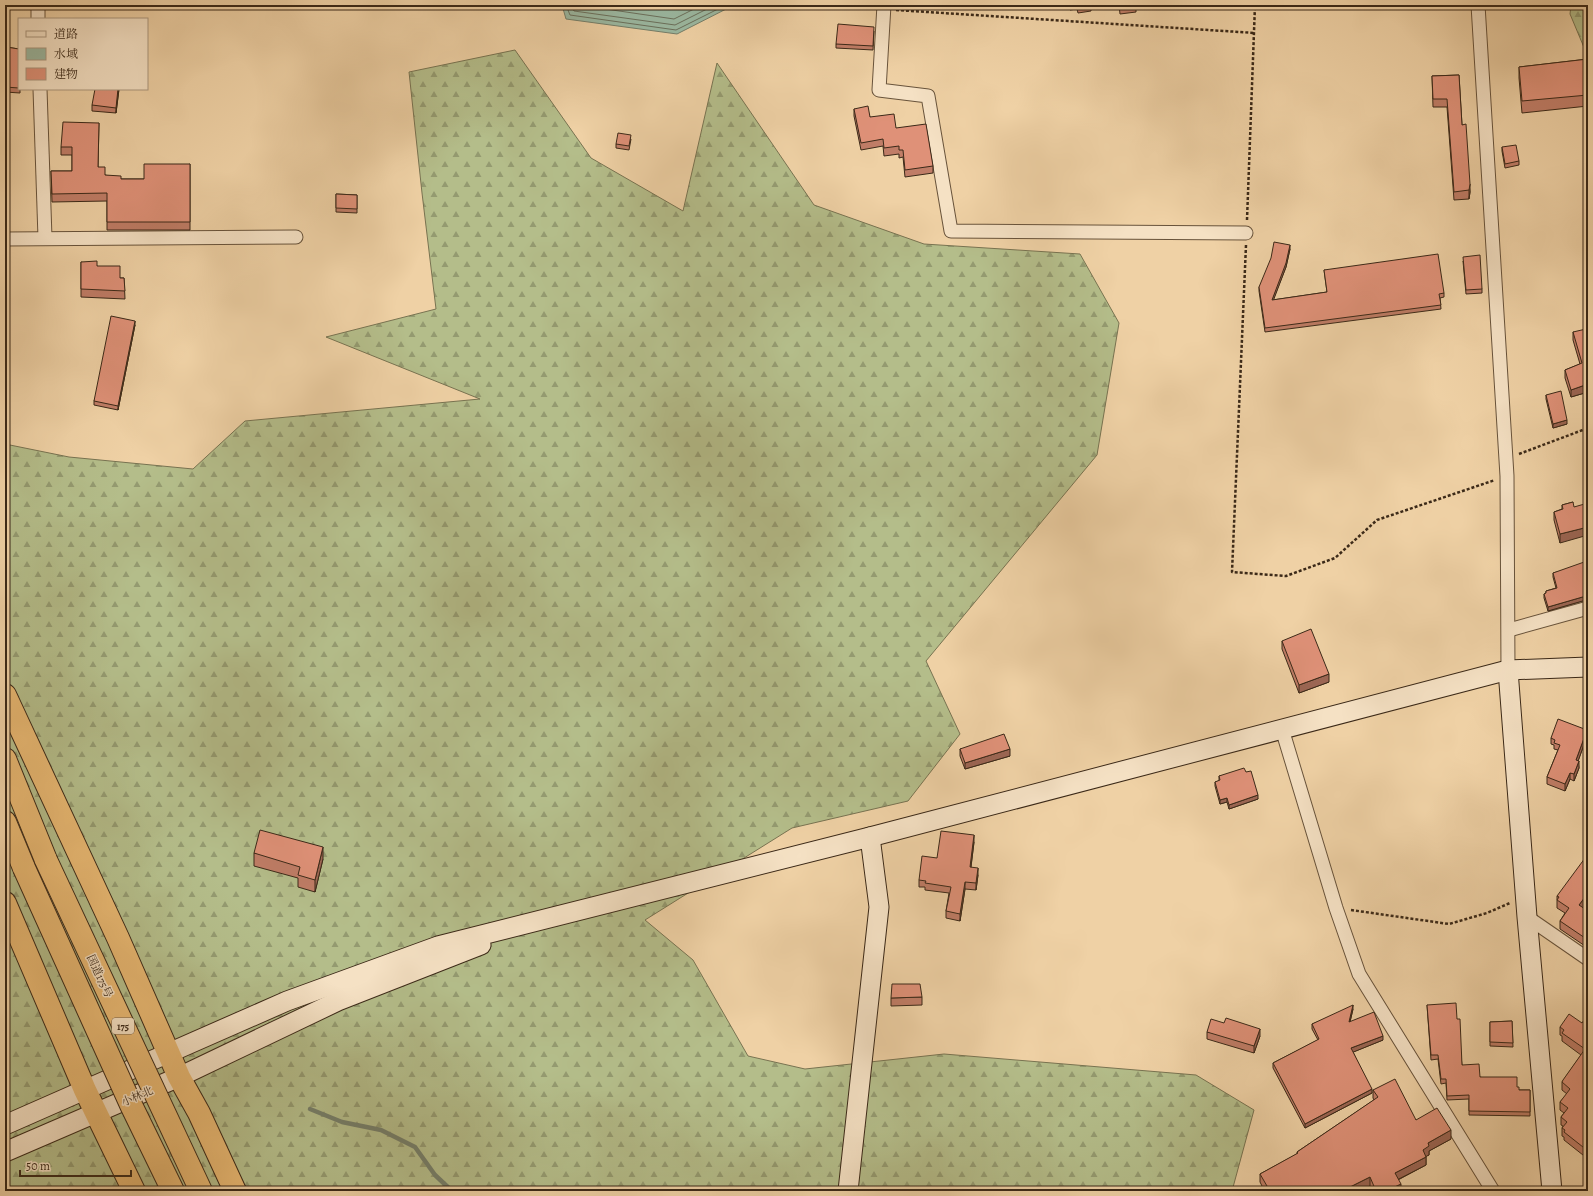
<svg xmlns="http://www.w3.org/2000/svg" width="1593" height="1196" font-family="Alegreya,'Noto Serif JP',serif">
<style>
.forest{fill:url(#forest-firs);stroke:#787351}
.water{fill:#9bb8a1;stroke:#757f6a}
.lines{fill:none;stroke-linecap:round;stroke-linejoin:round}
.shore{stroke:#6b705c;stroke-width:1}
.stream{stroke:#757f6a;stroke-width:4.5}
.street-casing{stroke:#68533b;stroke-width:15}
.secondary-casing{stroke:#3b2918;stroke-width:21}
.highway-casing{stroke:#3b2918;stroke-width:24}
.path{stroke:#3b2918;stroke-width:2.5;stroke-dasharray:3 2;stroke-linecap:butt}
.street{stroke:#f5e1c4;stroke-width:13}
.secondary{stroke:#f5e1c4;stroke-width:19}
.highway{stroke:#e8b872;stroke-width:22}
.highway-bridge-casing{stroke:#3b2918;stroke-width:24;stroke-linecap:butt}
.highway-bridge{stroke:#e8b872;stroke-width:22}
.wall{fill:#c07d67;stroke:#3b2918}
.shaded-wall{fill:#9c6654;stroke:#3b2918}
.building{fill:#df9178;stroke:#3b2918}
.labels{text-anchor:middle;stroke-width:3;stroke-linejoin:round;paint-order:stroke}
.shield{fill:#f5e1c4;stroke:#73604c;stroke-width:1}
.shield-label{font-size:10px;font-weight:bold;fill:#3b2918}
.street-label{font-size:11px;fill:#3b2918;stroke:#f5e1c4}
</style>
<defs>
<pattern id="forest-firs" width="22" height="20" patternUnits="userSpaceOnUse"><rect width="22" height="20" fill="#b4bd8a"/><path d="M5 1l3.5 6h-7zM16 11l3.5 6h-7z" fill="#949a70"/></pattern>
</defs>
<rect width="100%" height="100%" fill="#efd1a5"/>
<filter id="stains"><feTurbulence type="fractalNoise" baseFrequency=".005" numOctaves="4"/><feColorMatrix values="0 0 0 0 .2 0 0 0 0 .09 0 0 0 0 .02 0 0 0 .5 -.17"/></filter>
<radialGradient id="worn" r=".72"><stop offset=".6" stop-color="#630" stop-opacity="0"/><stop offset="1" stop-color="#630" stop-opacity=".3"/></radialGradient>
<!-- forest -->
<g class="forest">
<polygon points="1571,5 1588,5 1588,57 1570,14"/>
<polygon points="515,50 591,158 683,211 717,63 814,205 924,244 1080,254 1119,323 1097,455 926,661 960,734 908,801 792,828 645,920 693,960 748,1056 805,1069 944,1054 1196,1075 1254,1110 1232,1191 5,1191 5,444 69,457 193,469 245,421 480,399 326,337 436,309 422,193 409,72"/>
</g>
<!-- water -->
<polygon class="water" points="562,5 734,5 677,34 566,19"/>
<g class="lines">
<!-- shore -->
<g class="shore">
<polyline points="566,5 570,15 676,30 726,5"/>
<polyline points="571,5 574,11 675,25 715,5"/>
<polyline points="578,5 674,19 702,5"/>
</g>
<!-- stream -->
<polyline class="stream" points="310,1109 342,1122 381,1130 415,1147 435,1175 452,1191"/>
<defs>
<g id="street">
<polyline points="38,5 38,19"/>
<polyline points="884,5 879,90 928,96 951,231 1246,233"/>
<polyline points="1478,5 1507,476 1508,670"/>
<polyline points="40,89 45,238"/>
<polyline points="5,239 296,237"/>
<polyline points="1509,630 1588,608"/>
<polyline points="1282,729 1336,908 1359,974 1493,1191"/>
<polyline points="1527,917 1588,959"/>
</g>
<g id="secondary">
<polyline points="1508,670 1527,917 1552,1191"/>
<polyline points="5,1125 287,1001 438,946 870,837 1508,670 1588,667"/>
<polyline points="5,1152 179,1077 338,1001 481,945"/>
<polyline points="848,1191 879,907 870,837"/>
</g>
<g id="highway">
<polyline points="5,695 118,938 179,1077 199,1113 235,1191"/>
<polyline points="5,759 46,860"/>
<polyline points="5,822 24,868"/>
<polyline points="5,903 85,1090 134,1191"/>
</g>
</defs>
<!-- street casing -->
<use href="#street" class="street-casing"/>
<!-- secondary casing -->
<use href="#secondary" class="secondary-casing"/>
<!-- highway casing -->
<use href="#highway" class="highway-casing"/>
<!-- path -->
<g class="path">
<polyline points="896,10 1255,33"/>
<polyline points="1247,220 1255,5"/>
<polyline points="1246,245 1232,572 1286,576 1335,558 1377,520 1495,480"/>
<polyline points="1519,454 1588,428"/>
<polyline points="1351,910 1449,924 1487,913 1510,903"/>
</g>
<!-- street -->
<use href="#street" class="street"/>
<!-- secondary -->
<use href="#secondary" class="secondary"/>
<!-- highway -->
<use href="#highway" class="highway"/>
<defs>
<g id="highway-bridge">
<polyline points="46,860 201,1191"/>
<polyline points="24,868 132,1107 173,1191"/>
</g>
</defs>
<!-- highway-bridge casing -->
<use href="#highway-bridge" class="highway-bridge-casing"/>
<!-- highway-bridge -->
<use href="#highway-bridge" class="highway-bridge"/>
</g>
<!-- wall -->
<g class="wall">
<polygon points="1069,5 1106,5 1091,7 1091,11 1078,13 1077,9 1070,10"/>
<polygon points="1119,5 1136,5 1136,12 1120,14"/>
<polygon points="874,31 873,50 836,48 836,44"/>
<polygon points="5,35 7,40 6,47 19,49 19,89 20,89 20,93 5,92"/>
<polygon points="1588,59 1588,106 1522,113 1519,78 1519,67"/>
<polygon points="1459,75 1462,125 1470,192 1469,199 1454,200 1447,107 1433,107 1432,76"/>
<polygon points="119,89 116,113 92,111 92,105"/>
<polygon points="854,109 870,117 896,128 933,166 933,173 905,177 903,157 899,158 899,154 884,156 883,146 861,150 854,116"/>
<polygon points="99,123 98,167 105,175 121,179 144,179 190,164 190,230 107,230 107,201 52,202 51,171 72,171 72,155 61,155 61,147"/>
<polygon points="631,139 629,150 616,148 616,144"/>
<polygon points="1502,147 1519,161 1519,165 1505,168 1502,151"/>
<polygon points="336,194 357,195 357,213 336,212"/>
<polygon points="1290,249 1286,267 1273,300 1327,292 1324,270 1444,293 1444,297 1440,298 1441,309 1265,332 1259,291 1259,287"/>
<polygon points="1463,261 1482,289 1482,293 1466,294"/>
<polygon points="81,262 97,266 120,278 124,278 125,299 81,297"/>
<polygon points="135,325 118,410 94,405 94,401"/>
<polygon points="1573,332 1588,337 1588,392 1571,397 1565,378 1565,370 1580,364 1573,340"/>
<polygon points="1546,395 1567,424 1553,428 1546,399"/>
<polygon points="1573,502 1560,543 1554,520 1554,512 1562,509 1562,505"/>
<polygon points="1588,564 1588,601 1586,600 1548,611 1544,598 1544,594 1546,593 1546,591 1556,588 1553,577 1553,573"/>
<polygon points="1282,641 1329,682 1299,693 1282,649"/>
<polygon points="1587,736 1578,761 1579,768 1574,781 1570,779 1565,791 1547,784 1547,777 1558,750 1554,749 1554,745 1551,744 1551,738"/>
<polygon points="960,749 1010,756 965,769 960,756"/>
<polygon points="1246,772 1258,799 1229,809 1227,802 1220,804 1215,786 1215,782 1219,781 1219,776"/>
<polygon points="974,842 971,867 978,875 976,890 965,889 960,921 946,918 946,911 949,893 925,890 925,887 919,887 919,880 937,858"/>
<polygon points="254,853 323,859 315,892 298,887 298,878 254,866"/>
<polygon points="1557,896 1588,900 1583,907 1588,911 1588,948 1560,929 1560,921 1565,913 1557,908"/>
<polygon points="922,997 922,1005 891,1006 891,998"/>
<polygon points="1427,1005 1457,1019 1462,1065 1480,1077 1517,1087 1519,1090 1530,1090 1530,1116 1469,1115 1469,1099 1447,1100 1446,1083 1441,1084 1438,1059 1431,1060"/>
<polygon points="1353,1009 1350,1022 1383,1040 1353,1052 1372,1093 1305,1128 1273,1068 1273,1063 1318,1040 1312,1029 1312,1024"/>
<polygon points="1512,1021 1513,1047 1490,1046 1490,1022"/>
<polygon points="1582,1023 1588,1023 1588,1159 1564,1140 1564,1137 1562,1136 1562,1128 1563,1126 1561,1125 1561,1117 1564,1113 1560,1110 1560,1102 1567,1094 1562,1090 1562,1082 1581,1055 1562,1041 1562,1036 1560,1035 1560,1027"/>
<polygon points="1207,1032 1260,1036 1254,1053 1207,1039"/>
<polygon points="1373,1090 1416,1120 1451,1139 1429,1151 1429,1155 1426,1156 1426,1165 1398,1180 1401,1191 1372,1191 1370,1186 1263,1188 1260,1182 1260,1174 1297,1154 1297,1152 1374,1100 1373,1098"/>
</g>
<!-- shaded-wall -->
<g class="shaded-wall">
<polygon points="118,89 119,89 116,113 116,108"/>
<polygon points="1470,184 1470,192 1469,199 1469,190"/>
<polygon points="1290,245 1290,249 1286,267 1272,304 1272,300"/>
<polygon points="135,321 135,325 118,410 118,406"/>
<polygon points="1588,384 1588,392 1571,397 1571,390"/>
<polygon points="1567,420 1567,424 1553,428 1553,424"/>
<polygon points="1588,527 1588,535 1560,543 1560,534"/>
<polygon points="1586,596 1586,600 1548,611 1548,607"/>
<polygon points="1329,674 1329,682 1299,693 1299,685"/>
<polygon points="1587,730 1587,736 1576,767 1576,760"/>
<polygon points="1010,749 1010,756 965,769 965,763"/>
<polygon points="1579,761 1579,768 1574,781 1574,774"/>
<polygon points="1570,773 1570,779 1565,791 1565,784"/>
<polygon points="1258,795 1258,799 1229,809 1229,805"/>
<polygon points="1227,798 1227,802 1220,804 1220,800"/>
<polygon points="974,835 974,842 970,874 970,867"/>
<polygon points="323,847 323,859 315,892 315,880"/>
<polygon points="978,868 978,875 976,890 976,883"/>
<polygon points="965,882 965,889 960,921 960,914"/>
<polygon points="1588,893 1588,900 1579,913 1579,905"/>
<polygon points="1353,1005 1353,1009 1349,1026 1349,1022"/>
<polygon points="1260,1029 1260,1036 1254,1053 1254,1046"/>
<polygon points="1383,1036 1383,1040 1351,1053 1351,1048"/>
<polygon points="1588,1066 1588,1074 1585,1070"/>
<polygon points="1372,1089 1372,1093 1305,1128 1305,1124"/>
<polygon points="1451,1130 1451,1139 1429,1151 1429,1155 1423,1158 1423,1150 1428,1143"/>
<polygon points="1426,1157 1426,1165 1395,1181 1395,1173"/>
<polygon points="1370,1177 1370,1186 1359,1191 1342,1191"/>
<polygon points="1401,1184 1401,1191 1386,1191"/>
</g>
<!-- building -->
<g class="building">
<polygon points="838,24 874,27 873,46 836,44"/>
<polygon points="5,35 7,35 6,47 19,49 19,88 5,87"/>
<polygon points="1588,59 1588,95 1522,101 1519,67"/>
<polygon points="1459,75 1462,125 1466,124 1470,184 1469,190 1454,192 1447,99 1433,99 1432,76"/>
<polygon points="95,89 118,89 116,108 92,105"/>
<polygon points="868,106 870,117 894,114 896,128 926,124 933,166 905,170 903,150 899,150 899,146 884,148 883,139 861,143 854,109"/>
<polygon points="63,122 99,123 98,167 105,167 105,175 121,176 121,179 144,179 144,164 190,164 190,222 107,222 107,193 52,194 51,171 72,171 72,147 61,147"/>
<polygon points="618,133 631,135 629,146 616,144"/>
<polygon points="1516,145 1519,161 1505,164 1502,147"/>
<polygon points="336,194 357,195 357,209 336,208"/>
<polygon points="1274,242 1290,245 1286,263 1272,300 1327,292 1324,270 1438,254 1444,293 1439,294 1441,305 1265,328 1259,287 1271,258"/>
<polygon points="1480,255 1482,289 1466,290 1463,257"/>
<polygon points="97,261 97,266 120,266 120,278 124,278 125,291 81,289 81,262"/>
<polygon points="111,316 135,321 118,406 94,401"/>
<polygon points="1586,329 1588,337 1588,384 1571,390 1565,370 1582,363 1573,332"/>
<polygon points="1561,391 1567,420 1553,424 1546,395"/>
<polygon points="1573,502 1574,507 1588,503 1588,527 1560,534 1554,512 1563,509 1562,505"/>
<polygon points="1587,561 1587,564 1588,564 1588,597 1586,596 1548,607 1544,594 1546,593 1546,591 1557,588 1553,573"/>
<polygon points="1311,629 1329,674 1299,685 1282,641"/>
<polygon points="1558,719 1587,730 1576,760 1579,761 1574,774 1570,773 1565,784 1547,777 1560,745 1554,743 1555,740 1551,738"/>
<polygon points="1004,734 1010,749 965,763 960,749"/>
<polygon points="1244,768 1246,772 1251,771 1258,795 1229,805 1227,798 1220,800 1215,782 1220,780 1219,776"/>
<polygon points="260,830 323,847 315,880 298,875 300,867 254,853"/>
<polygon points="941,831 974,835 970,867 978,868 976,883 965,882 960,914 946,911 951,887 925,883 926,881 919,880 922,856 937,858"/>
<polygon points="1588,854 1588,893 1579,905 1588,911 1588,940 1560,921 1569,908 1557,900 1559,897 1557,896"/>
<polygon points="892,984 920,984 922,997 891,998"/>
<polygon points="1456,1003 1457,1019 1460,1019 1462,1065 1479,1064 1480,1077 1517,1077 1517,1087 1519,1087 1519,1090 1530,1090 1530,1112 1469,1111 1469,1095 1447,1096 1446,1079 1441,1079 1438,1055 1431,1055 1427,1005"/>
<polygon points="1353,1005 1349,1022 1374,1012 1383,1036 1351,1048 1372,1089 1305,1124 1273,1063 1319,1039 1312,1024"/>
<polygon points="1569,1014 1582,1023 1584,1020 1588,1023 1588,1066 1585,1070 1588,1072 1588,1151 1564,1132 1565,1130 1562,1128 1567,1122 1561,1117 1568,1108 1560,1102 1570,1089 1562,1082 1563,1080 1585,1049 1562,1033 1564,1030 1560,1027"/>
<polygon points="1226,1018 1260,1029 1254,1046 1207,1032 1211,1019 1224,1023"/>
<polygon points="1512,1021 1513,1043 1490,1042 1490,1022"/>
<polygon points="1395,1079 1416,1120 1437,1108 1451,1130 1428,1143 1429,1146 1423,1150 1426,1157 1395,1173 1401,1184 1386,1191 1376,1191 1370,1177 1342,1191 1257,1191 1267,1186 1260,1174 1298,1153 1297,1152 1378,1097 1373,1090"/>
<polygon points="1447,1187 1449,1191 1438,1191"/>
</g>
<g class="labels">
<!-- shield labels -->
<rect class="shield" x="112" y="1018" width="22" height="16" rx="3"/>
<g class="shield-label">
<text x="123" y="1030">175</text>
</g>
<!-- street labels -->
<g class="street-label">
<text transform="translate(100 976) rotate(65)" y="4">国道175号</text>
<text transform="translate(137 1096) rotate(-24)" y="4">小林北</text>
</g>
</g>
<!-- margin -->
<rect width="1593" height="1196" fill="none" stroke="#efd1a5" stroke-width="20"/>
<rect x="6" y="6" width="1581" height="1184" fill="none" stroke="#3b2918" stroke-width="2"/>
<rect x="10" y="10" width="1573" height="1176" fill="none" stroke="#3b2918"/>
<!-- legend -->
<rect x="18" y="18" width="130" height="72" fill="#f5e1c4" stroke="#ab977f"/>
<rect x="26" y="31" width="20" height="6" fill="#f5e1c4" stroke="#ab977f"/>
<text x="54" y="38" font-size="12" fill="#3b2918">道路</text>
<rect x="26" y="48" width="20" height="12" fill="#9bb8a1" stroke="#ab977f"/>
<text x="54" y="58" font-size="12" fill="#3b2918">水域</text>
<rect x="26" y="68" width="20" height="12" fill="#df9178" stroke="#ab977f"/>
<text x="54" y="78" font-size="12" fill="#3b2918">建物</text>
<!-- scale -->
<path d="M20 1170v6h111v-6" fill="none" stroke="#3b2918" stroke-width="2"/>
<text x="26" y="1170" font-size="12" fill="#3b2918" stroke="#f5e1c4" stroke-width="3" paint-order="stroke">50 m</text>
<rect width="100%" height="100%" filter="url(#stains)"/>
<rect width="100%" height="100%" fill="url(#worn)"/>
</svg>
